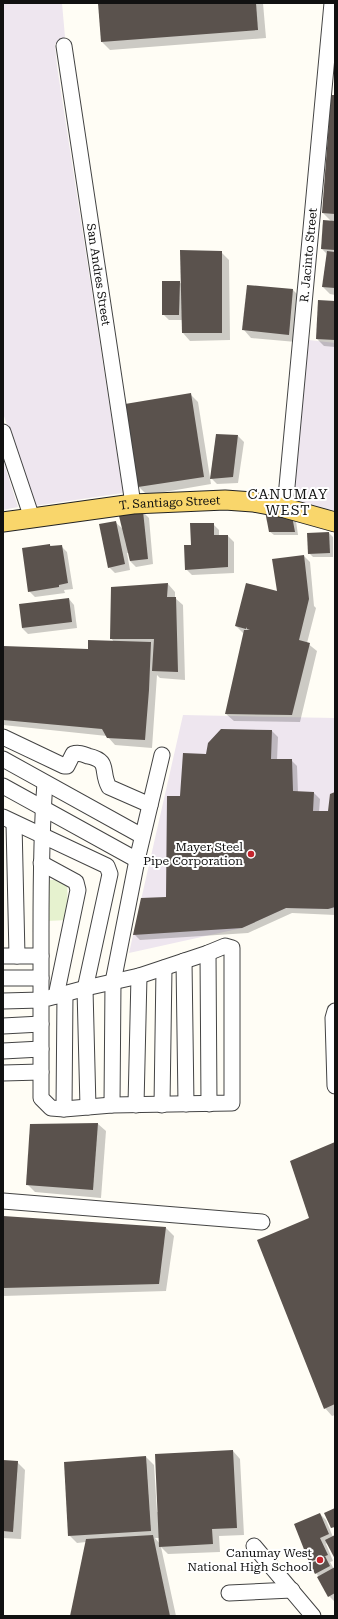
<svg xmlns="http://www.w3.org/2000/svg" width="338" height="1619" font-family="'Roboto Serif',serif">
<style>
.industrial{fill:#eee6ef}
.pitch{fill:#e6f2cf}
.shadow{fill:#0003;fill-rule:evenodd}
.building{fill:#5a524d}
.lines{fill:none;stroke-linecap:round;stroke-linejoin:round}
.minor-casing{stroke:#444;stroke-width:17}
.major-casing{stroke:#222;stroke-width:21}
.minor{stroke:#fff;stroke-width:15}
.major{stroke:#f9d66b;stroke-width:19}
.poi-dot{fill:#c4262e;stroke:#fff;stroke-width:1.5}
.labels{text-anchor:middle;stroke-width:4;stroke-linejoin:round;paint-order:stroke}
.street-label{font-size:12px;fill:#111;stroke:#fff}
.poi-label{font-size:12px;fill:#111;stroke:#fff;text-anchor:end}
.quarter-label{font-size:14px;letter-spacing:1px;fill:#111;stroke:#fff}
</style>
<rect width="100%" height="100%" fill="#fffdf5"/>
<!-- industrial -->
<g class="industrial">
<polygon points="3,3 62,3 65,37 55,44 57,66 123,493 34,506 3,413"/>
<polygon points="309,340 335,343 335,511 298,501 293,494"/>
<polygon points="3,460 18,507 3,510"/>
<polygon points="183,715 335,718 335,908 328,909 286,908 242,928 129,953"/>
</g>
<!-- pitch -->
<polygon class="pitch" points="47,880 67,880 68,920 47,921"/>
<!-- shadow -->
<g class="shadow">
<polygon points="99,3 263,3 266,38 110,50 102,42"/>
<polygon points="335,96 335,295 330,294 323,287 327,254 322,249 332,222 323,213"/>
<polygon points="221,252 229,260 230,340 190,341 183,333 182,320 169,320 163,314 179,282 182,284"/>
<polygon points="248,286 293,290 301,298 296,342 251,338 244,330"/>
<polygon points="335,302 335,347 324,346 317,339"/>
<polygon points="190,394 198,402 211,484 147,495 139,487 126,405"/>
<polygon points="238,436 244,442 238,483 217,484 211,478"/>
<polygon points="143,512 149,518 153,564 136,567 130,561 129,553 127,553 130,570 115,573 109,567 115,522 123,529"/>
<polygon points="291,517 296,521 298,535 274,535 269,531"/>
<polygon points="213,524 219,530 219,536 228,536 234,542 234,573 192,575 186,569 192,546"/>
<polygon points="329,533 333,537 333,557 313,557 309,553"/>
<polygon points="50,545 52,547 61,546 67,552 73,589 64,590 65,593 35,597 29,591"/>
<polygon points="304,556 310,562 314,606 316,608 307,643 317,651 300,722 234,721 226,714 244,634 236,626 278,592"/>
<polygon points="168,584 175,592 175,598 183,605 185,680 160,678 157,675 152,748 115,745 107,736 3,725 3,647 89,650 114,642 111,638"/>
<polygon points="69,599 74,605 77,628 28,634 22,628"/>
<polygon points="222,730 272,731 278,737 277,760 291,760 297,766 298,793 314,793 320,799 319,812 329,812 335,793 335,915 292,913 248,933 140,940 134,934 167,898 181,797"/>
<polygon points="98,1124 106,1131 101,1198 35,1192 27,1184 31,1125"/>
<polygon points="335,1143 335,1415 332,1416 325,1408 310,1219"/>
<polygon points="3,1217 166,1228 174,1236 166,1291 3,1296"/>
<path d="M 233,1451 L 240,1459 L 244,1535 L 219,1536 L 220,1552 L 168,1554 L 161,1547 L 176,1616 L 71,1616 L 86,1542 L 77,1543 L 69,1535 L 146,1457 L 154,1465 L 157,1512 L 159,1512 ZM 155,1538 L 160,1538 L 160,1544 Z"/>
<polygon points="3,1461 17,1462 25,1470 21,1539 3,1538"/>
<polygon points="320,1514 326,1520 333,1537 335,1536 335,1557 327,1543 326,1544 333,1561 330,1562 334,1569 335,1569 335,1602 329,1596 319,1577 316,1573 295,1525"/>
</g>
<!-- building -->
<g class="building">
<polygon points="98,3 256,3 258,30 101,42"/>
<polygon points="331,95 335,95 335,214 322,213"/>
<polygon points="323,220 335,221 335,250 321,249"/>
<polygon points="180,250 222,251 222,333 182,333"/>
<polygon points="327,251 335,252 335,288 322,287"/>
<polygon points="162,281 180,281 179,315 162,315"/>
<polygon points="247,285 293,289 289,335 242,330"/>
<polygon points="318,300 335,301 335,340 316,339"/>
<polygon points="191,393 204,477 138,487 125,404"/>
<polygon points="216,434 238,435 233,477 210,479"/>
<polygon points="143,511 148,559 130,561 119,516"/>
<polygon points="265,511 292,516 295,532 269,532"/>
<polygon points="116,521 125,564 108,568 99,524"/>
<polygon points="190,523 214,523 214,535 228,535 228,567 185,570 184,545 191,545"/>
<polygon points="329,532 330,553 308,554 307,533"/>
<polygon points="50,544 50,546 62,545 68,583 59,585 59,587 28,592 22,548"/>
<polygon points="304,555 309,599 299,640 310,643 292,715 225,714 244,630 250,630 247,629 247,627 246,629 235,626 246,583 277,591 272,559"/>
<polygon points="168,583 167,597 176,597 178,672 152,671 154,639 110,639 111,587"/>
<polygon points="69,598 72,622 22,628 19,604"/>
<polygon points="88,640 151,642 149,690 145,740 107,738 102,729 3,720 3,646 88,649"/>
<polygon points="221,729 272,730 271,759 292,759 293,791 314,792 313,811 328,811 330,794 335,792 335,907 328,909 286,908 242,928 133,935 141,898 166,897 167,796 180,796 183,753 206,754 208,743"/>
<polygon points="98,1123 93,1190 26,1185 30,1124"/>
<polygon points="335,1142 335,1404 324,1409 257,1240 309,1218 290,1161"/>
<polygon points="3,1216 166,1227 159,1284 3,1288"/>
<polygon points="233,1450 237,1528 212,1529 213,1544 159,1547 155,1454"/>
<polygon points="146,1456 151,1531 68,1536 64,1462"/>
<polygon points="3,1460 18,1461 13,1532 3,1531"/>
<polygon points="335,1508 335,1527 331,1528 324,1513"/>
<polygon points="320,1513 329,1534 320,1538 328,1555 309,1562 294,1524"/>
<polygon points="153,1535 170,1616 70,1616 86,1539"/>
<polygon points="335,1535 335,1559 325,1540"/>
<polygon points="325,1556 330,1566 315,1574 310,1564"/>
<polygon points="335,1567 335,1593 328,1597 317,1577"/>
</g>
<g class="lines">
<defs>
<g id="minor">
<path id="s1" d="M 64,46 L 133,504"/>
<polyline points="3,432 32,518"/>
<path id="s2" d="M 285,508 L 332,3"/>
<path d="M 3,737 L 64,766 L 67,766 L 73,754 C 78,752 83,754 88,756 C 111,761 100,771 109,787 L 150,805"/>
<polyline points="3,759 142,836"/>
<polyline points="3,786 137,860"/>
<polyline points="3,817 107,866 110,874 85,989 88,1107"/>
<polyline points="14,823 17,956"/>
<polyline points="41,863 76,882 78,890 56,996"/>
<polyline points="208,953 209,1104"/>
<polyline points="3,956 41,956"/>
<polyline points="184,961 186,1104"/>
<polyline points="3,978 41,978"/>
<path d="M 3,1001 L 41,1000 L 90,987 L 139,976 L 208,953 L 225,946 L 232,948 L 232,1103 L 112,1105 L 64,1109 L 51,1108 L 41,1098 C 41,1043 41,987 41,932 C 41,882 41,833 45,783"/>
<polyline points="335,1011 333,1018 335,1086"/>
<polyline points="3,1026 41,1024"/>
<polyline points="3,1051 41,1049"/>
<polyline points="3,1073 41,1072"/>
<polyline points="112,1105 113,982 137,860 162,755"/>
<polyline points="136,1105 139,976"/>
<polyline points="162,1105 164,968"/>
<polyline points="64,1109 65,994"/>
<polyline points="3,1201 262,1222"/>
<polyline points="254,1546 313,1616"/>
<polyline points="229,1593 292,1590"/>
</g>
<g id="major">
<path id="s3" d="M 3,522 L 133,504 L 225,500 L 253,502 L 285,508 L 335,522"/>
</g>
</defs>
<!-- minor casing -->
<use href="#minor" class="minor-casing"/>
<!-- major casing -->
<use href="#major" class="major-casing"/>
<!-- minor -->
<use href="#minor" class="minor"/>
<!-- major -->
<use href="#major" class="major"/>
</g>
<!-- markers -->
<g class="poi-dot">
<circle cx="251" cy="854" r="4"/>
<circle cx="320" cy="1560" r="4"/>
</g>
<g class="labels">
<!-- street labels -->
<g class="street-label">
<text dy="4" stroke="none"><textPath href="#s2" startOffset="254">R. Jacinto Street</textPath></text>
<text dy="4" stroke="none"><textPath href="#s1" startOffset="231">San Andres Street</textPath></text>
<text dy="4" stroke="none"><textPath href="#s3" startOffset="168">T. Santiago Street</textPath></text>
</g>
<!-- poi labels -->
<g class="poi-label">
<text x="243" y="851">Mayer Steel<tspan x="243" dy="14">Pipe Corporation</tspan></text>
<text x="312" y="1557">Canumay West<tspan x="312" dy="14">National High School</tspan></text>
</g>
<!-- quarter labels -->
<g class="quarter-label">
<text x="288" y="499">CANUMAY<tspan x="288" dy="16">WEST</tspan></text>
</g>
</g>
<!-- border -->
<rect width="338" height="1619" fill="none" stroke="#111111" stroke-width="8"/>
</svg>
